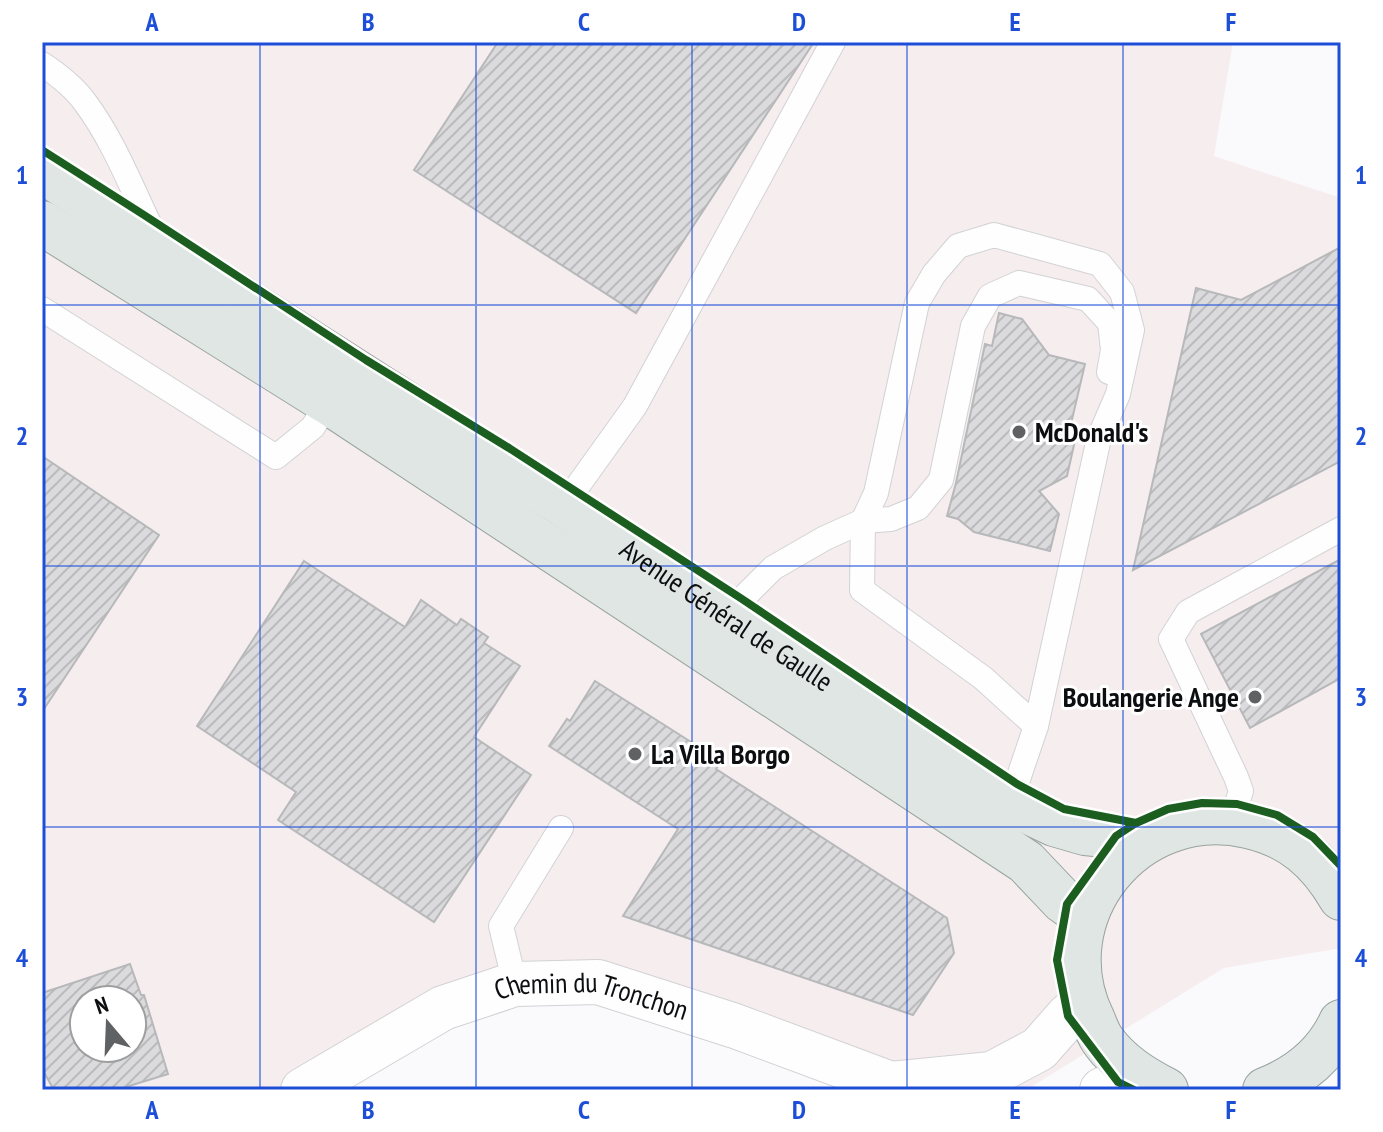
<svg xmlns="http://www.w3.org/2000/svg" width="1383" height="1132" font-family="'PT Sans Narrow',sans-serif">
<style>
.industrial{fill:#f6edee;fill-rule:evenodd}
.building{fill:url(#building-hatch);stroke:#b7b8ba;stroke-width:2;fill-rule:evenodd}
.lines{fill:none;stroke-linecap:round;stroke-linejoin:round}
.lane-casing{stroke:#d2d2d5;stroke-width:26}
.secondary-casing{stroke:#d2d2d5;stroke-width:46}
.primary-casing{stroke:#97a39e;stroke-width:46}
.lane{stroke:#fefeff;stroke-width:24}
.secondary{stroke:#fefeff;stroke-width:44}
.primary{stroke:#dfe6e3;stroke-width:44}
.cycleway-casing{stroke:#fff;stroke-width:13}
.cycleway{stroke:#1b5e20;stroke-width:8}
.grid{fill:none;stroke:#1d4ed8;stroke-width:2;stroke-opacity:0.55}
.poi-dot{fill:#606163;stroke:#fff;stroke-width:3}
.labels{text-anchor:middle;stroke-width:6;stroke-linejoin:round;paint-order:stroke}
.poi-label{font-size:28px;font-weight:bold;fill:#0d0e10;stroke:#fff;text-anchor:start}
.street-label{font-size:28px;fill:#0d0e10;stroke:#fff}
.neatline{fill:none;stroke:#1d4ed8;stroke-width:3}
.grid-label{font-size:26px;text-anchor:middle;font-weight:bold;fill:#1d4ed8}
</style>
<defs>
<pattern id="building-hatch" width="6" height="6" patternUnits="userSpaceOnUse" patternTransform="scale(2)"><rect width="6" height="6" fill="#dbdbde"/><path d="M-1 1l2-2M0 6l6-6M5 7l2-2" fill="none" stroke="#bbbbbd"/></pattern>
</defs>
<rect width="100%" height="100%" fill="#fafafd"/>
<!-- industrial -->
<path class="industrial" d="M 42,42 L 1233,42 L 1214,156 L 1341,198 L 1341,948 L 1224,968 L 1026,1090 L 937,1090 L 891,1084 L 515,984 L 286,1090 L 42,1090 ZM 84,1000 L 132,1000 L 132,1048 L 84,1048 Z"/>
<!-- building -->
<g class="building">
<polygon points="498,42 814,42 636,313 414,170"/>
<polygon points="1341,247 1341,461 1133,570 1196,288 1241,300"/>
<polygon points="999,313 1022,319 1049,355 1085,364 1070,428 1076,436 1067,476 1039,491 1059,514 1050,551 974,532 958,519 947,516 956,483 984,349 985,344 992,346"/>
<polygon points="42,456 159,535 42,712"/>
<polygon points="1341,559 1341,678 1250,728 1201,634"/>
<polygon points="304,561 405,627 421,600 457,625 461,619 488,637 484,643 520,666 474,737 531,775 434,922 278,820 296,792 197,726"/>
<polygon points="595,681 721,761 716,769 947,918 954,953 913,1015 623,916 678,829 549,746 567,719 570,721"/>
<path d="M 130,964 L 141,995 L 144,995 L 168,1074 L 116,1090 L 54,1090 L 42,1069 L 42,993 ZM 84,1000 L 132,1000 L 132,1048 L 84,1048 Z"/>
</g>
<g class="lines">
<defs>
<g id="lane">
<path d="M 42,64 C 57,74 73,86 84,101 C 115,142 133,192 156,238"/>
<polyline points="42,309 276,457 313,427 328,402"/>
<polyline points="564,505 635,406 833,42"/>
<polyline points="728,617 742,599 773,568 825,538 863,521 876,493 917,303 934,274 958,246 994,235 1100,264 1122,292 1132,330 1118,394 1099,438 1036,726 1010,803"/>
<polyline points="1036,726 983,678 862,590 863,521 891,519 918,508 941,480 973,326 990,296 1019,283 1088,299 1110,323 1113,350 1109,372"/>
<polyline points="1231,822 1241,791 1236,777 1171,639 1188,612 1341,529"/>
<polyline points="515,984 501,926 561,828"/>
</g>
<g id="secondary">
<polyline points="891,1084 992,1074 1039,1049 1068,1016 1084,1002"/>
<path id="s1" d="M 303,1090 L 443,1008 L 515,984 L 598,982 L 735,1026 L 891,1084 L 902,1090"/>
<polyline points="1102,1090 1136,1074"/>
</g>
<g id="primary">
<path id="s2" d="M 42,171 L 564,505 L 728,617 L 1010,803 L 1054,824 L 1085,833 L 1116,836 L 1140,844"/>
<polyline points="42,223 328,402 1026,862 1063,901 1085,917"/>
<path d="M 1166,1090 C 1143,1078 1120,1064 1104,1042 C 1099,1036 1096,1027 1093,1020 C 1042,917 1135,800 1248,826 C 1292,836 1319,860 1341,898"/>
<path d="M 1265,1090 C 1298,1077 1326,1055 1341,1022"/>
</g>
</defs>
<!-- lane casing -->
<use href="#lane" class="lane-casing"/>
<!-- secondary casing -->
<use href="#secondary" class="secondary-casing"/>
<!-- primary casing -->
<use href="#primary" class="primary-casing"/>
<!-- lane -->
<use href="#lane" class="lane"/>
<!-- secondary -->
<use href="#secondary" class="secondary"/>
<!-- primary -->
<use href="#primary" class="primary"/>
<defs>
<g id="cycleway">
<polyline points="42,150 144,215 366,360 509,448 742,599 1017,784 1064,809 1136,823"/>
<polyline points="1134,1090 1118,1082 1068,1016 1057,960 1067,904 1116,836 1136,823 1168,809 1202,803 1237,804 1277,815 1313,837 1341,866"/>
</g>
</defs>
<!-- cycleway casing -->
<use href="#cycleway" class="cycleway-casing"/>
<!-- cycleway -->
<use href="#cycleway" class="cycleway"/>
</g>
<!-- grid -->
<path class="grid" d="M 260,42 L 260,1090M 476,42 L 476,1090M 692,42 L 692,1090M 907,42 L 907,1090M 1123,42 L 1123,1090M 42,305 L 1341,305M 42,566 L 1341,566M 42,827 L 1341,827"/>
<!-- markers -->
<g class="poi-dot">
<circle cx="1019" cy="432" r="8"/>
<circle cx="1255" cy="697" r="8"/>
<circle cx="635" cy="754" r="8"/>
</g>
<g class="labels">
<!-- poi labels -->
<g class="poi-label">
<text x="1035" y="442">McDonald's</text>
<text x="1239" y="707" text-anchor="end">Boulangerie Ange</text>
<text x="651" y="764">La Villa Borgo</text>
</g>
<!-- street labels -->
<g class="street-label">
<text dy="10" stroke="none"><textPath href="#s2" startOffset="816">Avenue Général de Gaulle</textPath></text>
<text dy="10" stroke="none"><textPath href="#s1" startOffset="316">Chemin du Tronchon</textPath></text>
</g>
</g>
<!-- border -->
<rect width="1383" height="1132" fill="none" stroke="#ffffff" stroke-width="88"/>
<!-- north arrow -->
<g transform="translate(108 1024) rotate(341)"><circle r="38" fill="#ffffff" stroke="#9e9f9f" stroke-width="2"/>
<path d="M0-6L14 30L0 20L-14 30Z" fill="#606163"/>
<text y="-12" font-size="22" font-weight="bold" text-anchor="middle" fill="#0d0e10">N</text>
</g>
<rect x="44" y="44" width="1295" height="1044" class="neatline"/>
<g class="grid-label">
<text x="152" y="31">A</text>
<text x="368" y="31">B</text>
<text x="584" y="31">C</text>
<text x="799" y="31">D</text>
<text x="1015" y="31">E</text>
<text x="1231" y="31">F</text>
<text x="22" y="184">1</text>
<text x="1361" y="184">1</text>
<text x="22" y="445">2</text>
<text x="1361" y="445">2</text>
<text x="22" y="706">3</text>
<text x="1361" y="706">3</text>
<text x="22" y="967">4</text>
<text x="1361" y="967">4</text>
<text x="152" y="1119">A</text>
<text x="368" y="1119">B</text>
<text x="584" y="1119">C</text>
<text x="799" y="1119">D</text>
<text x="1015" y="1119">E</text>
<text x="1231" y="1119">F</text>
</g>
</svg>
